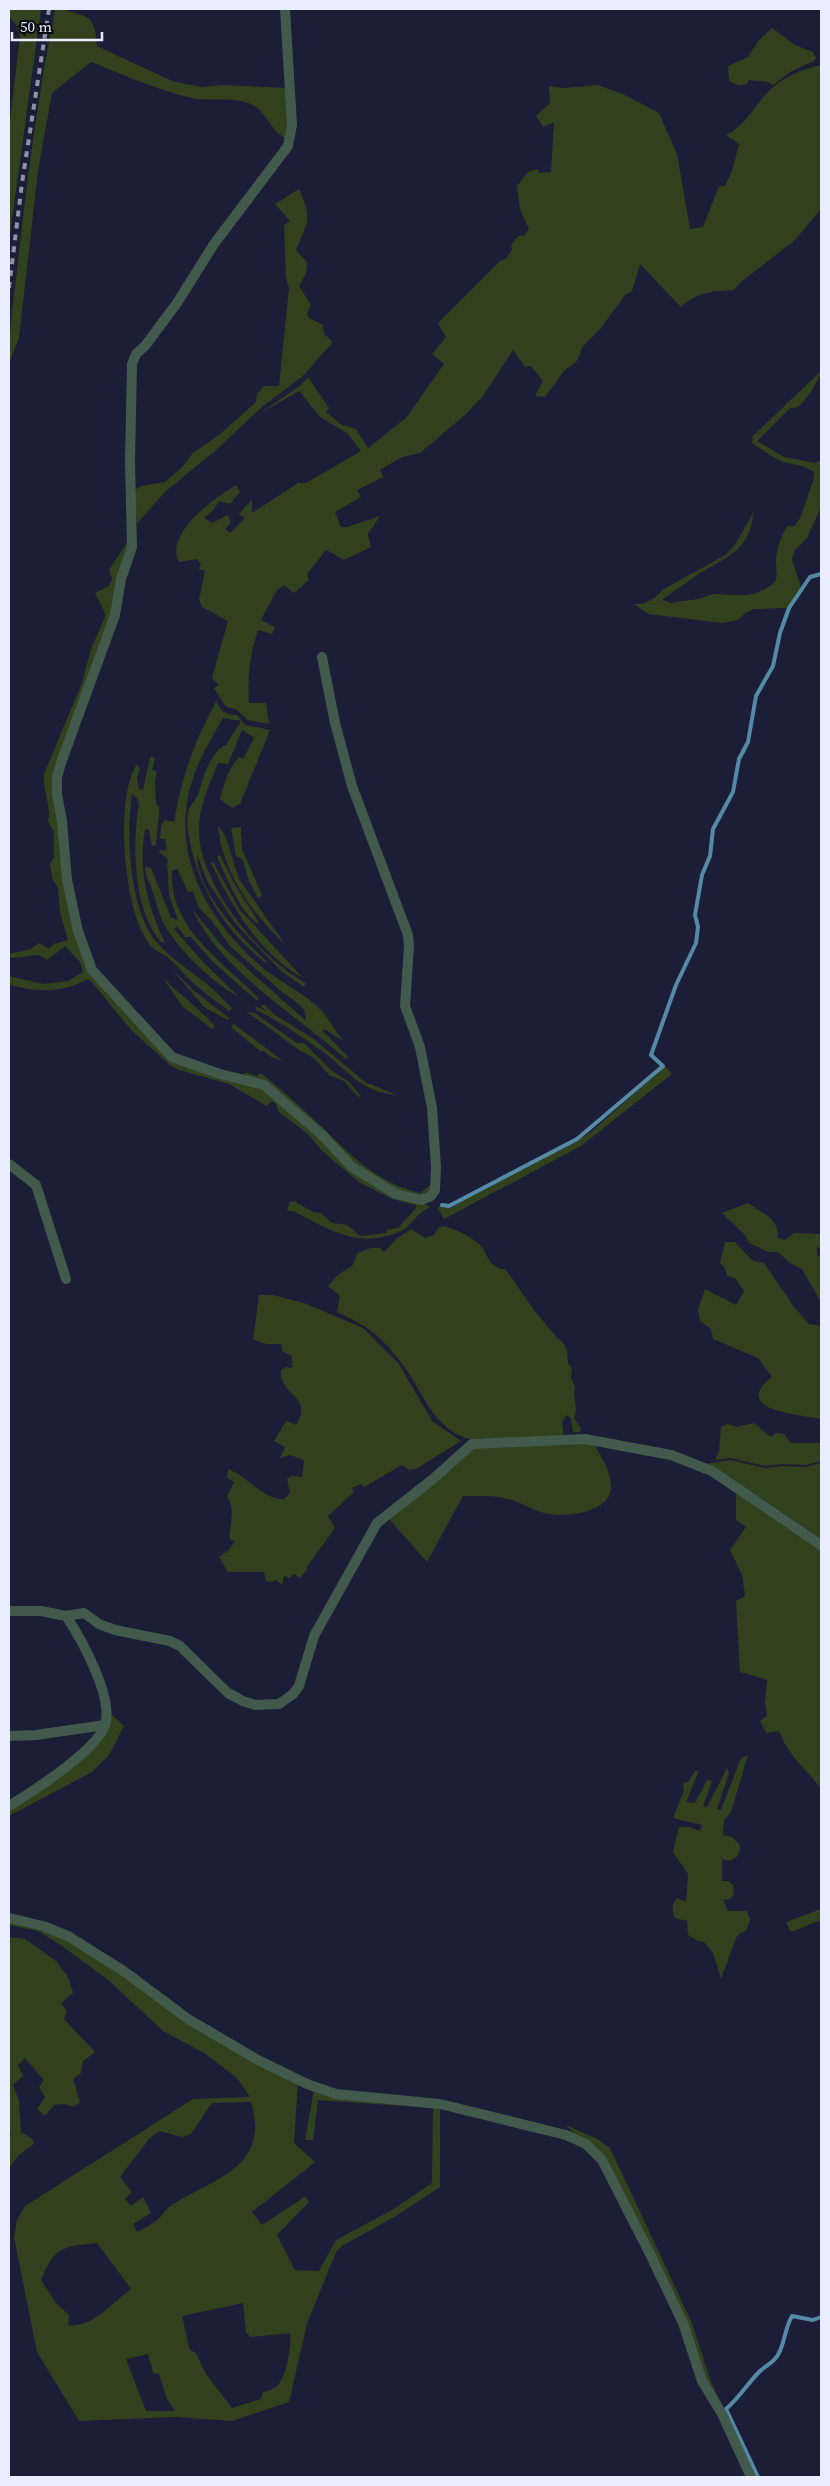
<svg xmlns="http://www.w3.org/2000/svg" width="830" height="2486" font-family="'Source Serif 4',serif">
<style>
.green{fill:#31411d;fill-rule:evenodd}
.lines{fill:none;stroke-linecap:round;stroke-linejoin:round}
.stream{stroke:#558aa7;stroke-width:4}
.minor{stroke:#415a4b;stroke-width:10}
.rail{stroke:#9093a7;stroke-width:4;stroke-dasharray:6 6;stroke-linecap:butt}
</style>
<rect width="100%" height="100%" fill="#1b1e36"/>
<!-- green -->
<g class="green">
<polygon points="9,9 41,9 9,241 9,129 20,36 15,23 9,17"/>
<path d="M 55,9 L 67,9 L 67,11 C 92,17 95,19 97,46 L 172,81 L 201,87 L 222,85 L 288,88 L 288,140 C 269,130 266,111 253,105 C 233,96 212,102 192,98 C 157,90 124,75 91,62 L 52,93 L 38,171 L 19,338 L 9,363 C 9,326 15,290 19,253 C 28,171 39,90 55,9 Z"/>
<path d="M 772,28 L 795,45 L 813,52 L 816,58 L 814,61 L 790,72 L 773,85 L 768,82 L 749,80 L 747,84 C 739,86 735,85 729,80 L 728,66 L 748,57 L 759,40 Z"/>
<path d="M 821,65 L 821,209 L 795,240 L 741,282 L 734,290 C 713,291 697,292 681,307 L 640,264 L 632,291 L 625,295 L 601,328 L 583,346 L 577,361 L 564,371 L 545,397 L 535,396 L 543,381 L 531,366 L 525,367 L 513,350 L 483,396 L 465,415 L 420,453 L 402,457 L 380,470 L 383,477 L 357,490 L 361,497 L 335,512 L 341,527 L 347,527 L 380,516 L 368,534 L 371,547 L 344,560 L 326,550 L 307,574 L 309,580 L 294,593 L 284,585 L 277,590 L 261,620 L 275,627 L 272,634 L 258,630 C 250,654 247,678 249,703 L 266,703 L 269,724 L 248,720 L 236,709 L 226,707 L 214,688 L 219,685 L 212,678 L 228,621 L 202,607 L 199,599 L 205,571 L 199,569 L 201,564 L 197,559 L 179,562 C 164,533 215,498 236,485 L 240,492 L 230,504 L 219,501 L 214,509 L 204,518 L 212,523 L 227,515 L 231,522 L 225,529 L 230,533 L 245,518 L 239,514 L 252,499 L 252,513 L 298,483 L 306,483 L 361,451 L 347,433 L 320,417 L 299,391 L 259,414 L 301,385 L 308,377 L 329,408 L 326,412 L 342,425 L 356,429 L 368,448 L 406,418 L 444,364 L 432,354 L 446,337 L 438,323 L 500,261 L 507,258 L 512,249 L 511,245 L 518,236 L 524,236 L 529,229 L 520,209 L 517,186 L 528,172 L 538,169 L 539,173 L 551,172 L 554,122 L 543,127 L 536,116 L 550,103 L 549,86 L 565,88 L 597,85 L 623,94 L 659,113 L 677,154 L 690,229 L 703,227 L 719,186 L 725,186 L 732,171 L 739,144 L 726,135 C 745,126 753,108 767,93 C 782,77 800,70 821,65 Z"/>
<path d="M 299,189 C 313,220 308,221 296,250 L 307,262 L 306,273 L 299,286 L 311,305 L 307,314 L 309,318 L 323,325 L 324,334 L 333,342 L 303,376 L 262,407 L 215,451 L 167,490 L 137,523 L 134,490 L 141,486 L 165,482 L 182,467 L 193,453 L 219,435 L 256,402 L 257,394 L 264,386 L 279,386 L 289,288 L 286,278 L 284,225 L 290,221 L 275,204 Z"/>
<path d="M 821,371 C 821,377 804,404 798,407 C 795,408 793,408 790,408 L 757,441 L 784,457 L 816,463 L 821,460 L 821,507 L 807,538 L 795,550 L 792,559 L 801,588 L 788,608 L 754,609 L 745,613 L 738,620 L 722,623 L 648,614 L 634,604 L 643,604 L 654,598 L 664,589 L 725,555 L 735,545 L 753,513 C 751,551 724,558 697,575 C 685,583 673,592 662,600 L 672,603 C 681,600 689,601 698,599 C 703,598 708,595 713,594 C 739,594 752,601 775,582 C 778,575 776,570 776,562 C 776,549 781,537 787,526 L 795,526 L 801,516 L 814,478 L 814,472 C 804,465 795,465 784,462 C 777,460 757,447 752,443 L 753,436 Z"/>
<path d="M 130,538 L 111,614 L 57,770 L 79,946 L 164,1055 L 262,1088 L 294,1114 L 344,1163 L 430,1207 C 416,1213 413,1225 401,1231 C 359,1250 330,1230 293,1211 L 287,1211 L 290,1202 L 294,1201 L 313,1212 L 321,1213 L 332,1223 L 347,1225 L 360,1236 L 386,1233 L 388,1229 L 398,1228 L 416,1208 L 416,1205 L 392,1199 L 359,1182 L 322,1151 L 308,1134 L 279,1112 L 276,1104 L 271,1101 L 267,1106 L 229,1084 L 179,1070 L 170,1065 L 131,1030 L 91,981 L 87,979 C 65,993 32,993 9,984 L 9,976 L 43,984 L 68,981 L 83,972 L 80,962 L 65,946 L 47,960 L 39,955 L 13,958 L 9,957 L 9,954 L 31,949 L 39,943 L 49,949 L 54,944 L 68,940 L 60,912 L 58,888 L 52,878 L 50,864 L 54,857 L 54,832 L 48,821 C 52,808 42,789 44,774 L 82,683 L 91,649 L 106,615 L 95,593 L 109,586 L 112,579 L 109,570 Z"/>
<path d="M 216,701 C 221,710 225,716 237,715 L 245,725 L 270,730 L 240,804 L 232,808 L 220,799 C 224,784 228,769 239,757 L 243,759 L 254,738 L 242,730 L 228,764 L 218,763 C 209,785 198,808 199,833 C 201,886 260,959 306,983 L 304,987 L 281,971 L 235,923 L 207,881 L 197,854 C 197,893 241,936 267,962 L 266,963 C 227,933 202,894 191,847 C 189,835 185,821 189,809 C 191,804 195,801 197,796 C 200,791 201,784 203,778 C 207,768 215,748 226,745 L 241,721 L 223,718 C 212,738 200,756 193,778 C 168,853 207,921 263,968 C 280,982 307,995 321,1010 C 329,1019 336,1032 343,1041 L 326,1030 L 322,1030 L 348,1057 L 346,1059 C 294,1013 223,973 192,909 L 223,947 L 306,1021 L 305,1011 L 300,1005 L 281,991 L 231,947 L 211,920 L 199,908 L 193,891 L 188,892 L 177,869 L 172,871 C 172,882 173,895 177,905 C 191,943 231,969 258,998 L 257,1001 L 213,962 L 191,937 L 185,937 L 177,926 L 174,929 L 203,962 L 238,996 C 213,984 177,948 164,924 C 159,915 157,905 154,895 C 151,885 145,876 145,866 L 151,868 L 171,918 L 178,920 L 169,895 L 167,858 L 158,851 L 167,850 L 165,839 L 160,839 L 161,826 L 165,820 L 174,822 C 182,774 194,744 216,701 Z"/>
<path d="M 150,757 L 155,758 L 152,770 L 157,772 L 155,780 L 156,804 L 159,807 L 159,814 L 156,845 L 152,846 L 149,830 L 145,829 C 138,872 147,904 165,943 L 161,942 C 133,910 132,844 139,804 L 137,798 L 132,794 C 126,833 129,902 152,936 C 166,957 197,974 216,992 C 221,997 226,1003 232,1008 L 229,1011 C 219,1003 208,996 199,988 C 187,978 178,966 166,956 C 162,953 156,951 153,948 C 123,919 114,797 137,764 L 140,768 L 137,779 L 139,789 L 143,790 Z"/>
<path d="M 218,825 L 225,835 L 239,879 L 285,944 C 253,915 221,870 218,825 Z"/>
<polygon points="241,827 242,849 262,895 258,898 249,881 243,860 236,856 231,828"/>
<path d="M 220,855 L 235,885 L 260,924 C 244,921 224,872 217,857 Z"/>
<path d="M 213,862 L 240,910 L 303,978 C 259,953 232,907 211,863 Z"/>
<polygon points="170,967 193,990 229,1018 228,1020 205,1008"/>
<path d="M 163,978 C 180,995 200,1009 215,1026 L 212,1029 L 182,1006 Z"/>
<path d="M 260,1005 L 265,1005 L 274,1014 L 315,1040 L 365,1082 L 397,1095 C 360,1092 349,1071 322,1051 C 301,1036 279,1021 256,1010 L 255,1006 L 266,1011 Z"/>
<polygon points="246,1011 256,1014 297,1043 304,1043 332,1071 349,1082 361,1096 358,1097 344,1081 329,1075 314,1058 299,1050"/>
<polygon points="234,1024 283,1061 271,1057 264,1051 260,1051 231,1027"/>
<polygon points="665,1066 672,1074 581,1146 444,1219 438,1208 440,1205 450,1208 578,1140 591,1132"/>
<path d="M 247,1073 L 257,1076 L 261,1073 C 282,1090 302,1108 322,1127 C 353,1157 376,1182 420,1193 L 433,1183 L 430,1189 L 421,1196 L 397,1190 L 354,1163 L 276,1089 L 242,1074 Z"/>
<path d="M 748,1203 C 763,1215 778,1216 778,1238 L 785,1240 L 794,1233 L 821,1234 L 821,1247 L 817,1248 L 817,1255 L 821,1257 L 821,1302 L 802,1269 L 790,1263 L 778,1252 L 768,1252 L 749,1243 L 745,1235 L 722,1213 Z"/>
<path d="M 444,1226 C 455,1229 470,1236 479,1244 C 489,1254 486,1266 506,1270 L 534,1310 L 557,1338 L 563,1342 L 567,1350 L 568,1363 L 572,1369 L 571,1378 L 575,1387 C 572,1398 579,1408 574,1418 L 581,1428 L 580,1432 L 573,1432 L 571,1419 L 567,1415 L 562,1422 L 564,1438 L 473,1440 C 432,1431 423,1390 400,1361 C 379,1335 368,1326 337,1312 L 340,1296 L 328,1286 L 338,1275 L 353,1265 L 357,1253 L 371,1248 L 380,1248 L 384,1252 L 396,1239 L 411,1229 L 425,1238 L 434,1235 L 438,1228 Z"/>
<path d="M 725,1242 L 735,1242 L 753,1261 L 764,1263 L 794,1307 L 809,1324 L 821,1326 L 821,1419 C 800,1415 729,1410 772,1377 L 758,1358 L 713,1339 L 711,1329 L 700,1321 L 698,1310 L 705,1289 L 736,1305 L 744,1291 L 735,1278 L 727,1276 L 725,1268 L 720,1263 Z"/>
<path d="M 259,1295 L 273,1295 L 304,1303 L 363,1328 L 399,1364 L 432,1421 L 461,1441 L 416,1469 L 409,1470 L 402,1465 L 364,1487 L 361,1484 L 352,1488 L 354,1492 L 328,1516 L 335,1528 L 306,1568 L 308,1569 L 300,1578 L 294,1574 L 289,1578 L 284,1576 L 282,1585 L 276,1580 L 270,1582 L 266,1581 L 264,1572 L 228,1572 L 219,1557 L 229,1550 L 235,1541 L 230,1540 C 228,1525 237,1511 227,1497 L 234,1482 L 227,1478 L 228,1469 C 248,1476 263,1500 284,1499 L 290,1493 L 287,1479 L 291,1476 L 302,1477 L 304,1460 L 290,1455 L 280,1458 L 285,1447 L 274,1441 L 286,1421 L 296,1425 C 314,1394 279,1397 281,1370 L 286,1367 L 292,1368 L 292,1356 L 282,1351 L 281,1344 L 267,1344 L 253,1340 Z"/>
<polygon points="754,1423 771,1437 776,1433 784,1434 791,1443 821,1443 821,1461 806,1465 782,1464 765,1466 730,1458 715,1460 719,1451 721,1427 727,1424 737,1427"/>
<path d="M 585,1443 L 594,1444 C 601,1457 611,1471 611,1486 C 612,1514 563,1518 544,1513 C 532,1510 521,1502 508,1499 C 495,1495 477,1496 463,1496 L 427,1562 L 389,1519 L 474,1447 Z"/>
<polygon points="730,1460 765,1468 782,1466 806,1467 821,1463 821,1539 724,1473 705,1464"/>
<path d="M 736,1492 L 821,1550 L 821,1788 C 805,1769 788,1755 779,1731 L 766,1733 L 760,1721 L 767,1716 L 765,1702 L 767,1680 L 740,1672 L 736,1601 L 745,1596 L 742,1575 L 730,1550 L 746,1527 L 736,1520 Z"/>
<polygon points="111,1714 124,1726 109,1755 92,1772 9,1816 9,1810 93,1749"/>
<path d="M 748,1755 L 731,1812 L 724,1820 L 723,1835 L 732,1837 L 740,1845 C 740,1854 738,1858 729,1861 L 722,1859 L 722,1881 L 728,1881 L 733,1885 L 734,1893 L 731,1899 L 723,1900 L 728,1911 L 747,1911 L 750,1920 L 746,1931 L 740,1933 L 736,1938 L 721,1979 L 713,1953 L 704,1942 L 698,1941 L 688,1935 L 687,1921 L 675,1918 C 672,1909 671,1905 677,1898 L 686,1902 L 688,1874 L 673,1852 L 679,1827 L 689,1827 L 700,1831 L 702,1825 L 673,1818 L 684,1790 L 683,1783 L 688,1782 L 695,1771 L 699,1771 L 686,1802 L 695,1803 L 707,1780 L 712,1781 L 703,1806 L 707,1807 L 727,1768 L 729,1773 L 717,1809 L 721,1810 L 741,1758 Z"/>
<polygon points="821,1909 821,1920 791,1932 786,1922"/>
<path d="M 9,1920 L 66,1939 L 298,2083 L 294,2143 L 315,2162 L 252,2212 L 262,2225 L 306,2196 L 309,2202 L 277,2235 L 295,2270 L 319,2271 L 336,2240 L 392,2210 L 432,2183 L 433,2108 L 318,2100 L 313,2140 L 305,2140 L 314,2089 L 440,2106 L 440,2187 L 394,2217 L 342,2246 L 336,2252 L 307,2324 L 289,2402 L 232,2421 L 175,2417 L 79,2421 L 37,2352 L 14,2237 L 17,2220 L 25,2206 L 193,2099 L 250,2097 L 237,2078 L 204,2053 L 163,2031 L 107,1979 L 59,1944 L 38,1931 L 9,1925 ZM 251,2102 C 270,2166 217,2178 173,2204 C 166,2208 163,2215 157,2220 C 151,2225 143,2229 137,2232 L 133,2224 L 151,2213 L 143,2197 L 131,2206 L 125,2199 L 132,2192 L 120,2177 L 149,2139 L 159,2131 L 182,2137 L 191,2134 L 212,2103 ZM 97,2243 L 131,2289 C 113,2302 91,2329 68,2325 L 69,2315 L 56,2303 L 41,2280 C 55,2245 63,2247 97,2243 ZM 243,2303 L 246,2333 L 251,2337 L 290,2333 C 292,2344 286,2379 277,2386 C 274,2389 267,2391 263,2392 L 261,2399 L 232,2408 L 206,2374 L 196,2353 L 190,2350 L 182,2316 ZM 148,2354 L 153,2373 L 159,2374 L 167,2399 L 175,2411 L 146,2411 L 126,2359 Z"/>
<polygon points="9,1937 25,1939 56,1961 68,1977 73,1993 61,2003 67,2012 64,2019 95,2052 83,2061 81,2073 73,2079 80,2102 74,2107 64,2104 54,2105 45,2116 37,2109 45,2097 39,2087 44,2080 25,2058 18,2065 23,2076 13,2085 19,2101 21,2132 32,2139 34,2144 19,2155 9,2168 9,2137 11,2135 9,2132"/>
<polygon points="566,2125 597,2139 610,2148 692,2323 711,2382 756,2477 753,2477 712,2394 616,2179"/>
</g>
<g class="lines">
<!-- stream -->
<g class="stream">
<polyline points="442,1205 449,1206 577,1139 663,1066 651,1055 676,985 696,943 698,927 695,915 702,875 710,856 713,829 733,792 739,759 748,742 756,696 773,666 780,633 789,608 810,577 821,574"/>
<path d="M 758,2477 L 726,2409 C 739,2398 748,2383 760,2371 C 767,2365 775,2362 779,2353 C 785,2341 785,2328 792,2316 L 813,2320 L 821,2317"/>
</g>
<!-- minor -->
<g class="minor">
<polyline points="285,9 292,125 288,146 214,244 177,303 145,346 136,354 132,364 130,461 132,547 121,579 115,615 62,760 57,777 57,794 62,821 67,880 78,931 92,970 172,1057 220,1074 264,1085 322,1135 352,1167 396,1194 421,1200 431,1196 435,1190 436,1167 432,1108 420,1047 405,1006 409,946 408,935 352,786 335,723 322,657"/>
<polyline points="9,1164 36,1185 66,1279"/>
<path d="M 9,1611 L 41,1611 L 66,1616 C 81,1638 114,1698 105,1725 C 97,1750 32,1792 9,1806"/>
<polyline points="66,1616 84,1613 99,1624 115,1630 170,1641 180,1646 228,1693 243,1701 255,1705 279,1704 293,1694 299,1686 314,1636 377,1523 433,1479 472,1444 585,1439 671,1455 712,1471 821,1545"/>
<polyline points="9,1736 36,1735 105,1725"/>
<polyline points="9,1918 43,1926 68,1936 125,1972 188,2019 258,2060 307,2084 336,2094 440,2104 566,2135 586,2144 602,2160 650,2254 683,2323 702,2381 722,2414 751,2477"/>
</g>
<!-- rail -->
<polyline class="rail" points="9,288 22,183 49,9"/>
</g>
<!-- border -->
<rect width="830" height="2486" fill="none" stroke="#eaedfe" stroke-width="20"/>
<!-- scale -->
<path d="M12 32v8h90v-8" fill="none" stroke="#eaedfe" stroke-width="2.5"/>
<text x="20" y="32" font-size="15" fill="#eaedfe" stroke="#080913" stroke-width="4" paint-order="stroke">50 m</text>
</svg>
